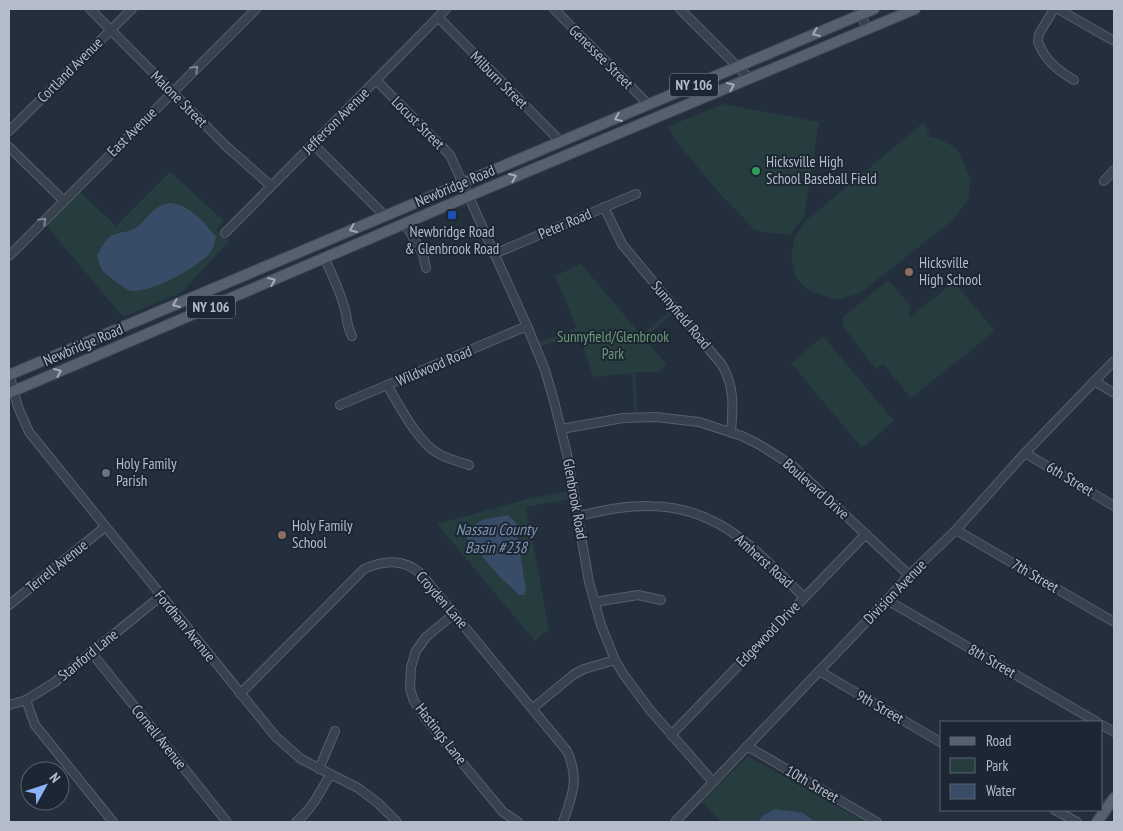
<svg xmlns="http://www.w3.org/2000/svg" width="1123" height="831" font-family="'PT Sans Narrow',sans-serif">
<style>
.green{fill:#263c3f}
.water{fill:#394c67}
.lines{fill:none;stroke-linecap:round;stroke-linejoin:round}
.minor-casing{stroke:#565f6c;stroke-width:10}
.major-casing{stroke:#414a57;stroke-width:12}
.minor{stroke:#38414e;stroke-width:8}
.major{stroke:#56606e;stroke-width:10}
.oneway{stroke:#a1aab7}
.oneway2{stroke:#7c8592}
.leisure-dot{fill:#2e9e5b;stroke:#1d2633;stroke-width:2}
.transit-dot{fill:#1a4fb4;stroke:#1d2633;stroke-width:2}
.education-dot{fill:#8d6e63;stroke:#1d2633;stroke-width:2}
.worship-dot{fill:#6b7280;stroke:#1d2633;stroke-width:2}
.labels{text-anchor:middle;stroke-width:4;stroke-linejoin:round;paint-order:stroke}
.shield{fill:#1d2633;stroke:#878f9c;stroke-width:1}
.shield-label{font-size:14px;font-weight:bold;fill:#b4bcc9}
.street-label{font-size:15px;fill:#b4bcc9;stroke:#1d2633}
.poi-label{font-size:15px;fill:#b4bcc9;stroke:#1d2633;text-anchor:start}
.park-label{font-size:15px;fill:#6b9a76;stroke:#1d2633}
.water-label{font-size:16px;font-style:italic;fill:#7c92b1;stroke:#1d2633}
</style>
<rect width="100%" height="100%" fill="#242f3e"/>
<!-- green -->
<g class="green">
<polygon points="723,104 819,122 804,218 797,225 791,235 763,232 754,229 721,195 680,146 667,127"/>
<polygon points="923,123 930,132 926,135 927,136 942,140 957,149 971,179 968,200 953,220 860,293 837,300 808,290 796,277 791,256 795,236 807,220"/>
<polygon points="170,172 224,221 216,230 229,241 182,292 123,317 46,225 79,191 116,226"/>
<polygon points="581,264 641,335 673,309 675,312 644,338 667,365 659,372 635,372 637,416 635,416 632,373 593,377 579,333 540,347 538,343 577,328 555,276"/>
<polygon points="888,280 910,305 909,318 954,282 995,331 911,398 883,364 876,369 842,325 843,317"/>
<polygon points="823,336 894,421 862,448 791,363"/>
<polygon points="570,491 571,499 526,507 549,629 535,641 437,524 528,499"/>
<polygon points="748,756 865,822 721,822 702,802"/>
</g>
<!-- water -->
<g class="water">
<path d="M 170,203 C 190,205 204,222 216,237 C 215,244 213,249 208,255 C 194,269 152,292 132,291 C 125,290 108,276 103,271 C 100,267 99,261 97,256 C 101,249 104,242 110,237 C 117,231 128,233 136,228 C 148,219 154,205 170,203 Z"/>
<polygon points="508,515 517,524 517,535 526,590 524,595 519,595 500,577 466,538 467,530 482,520"/>
<polygon points="775,809 803,813 815,822 758,822 762,816"/>
</g>
<g class="lines">
<defs>
<g id="minor">
<polyline points="90,9 226,146 271,186"/>
<polyline points="554,9 649,105"/>
<polyline points="680,9 749,78"/>
<polyline points="858,9 867,28"/>
<path d="M 1054,9 L 1039,34 L 1038,42 C 1045,60 1057,70 1074,80"/>
<polyline points="1058,9 1114,41"/>
<polyline points="438,17 561,142"/>
<polyline points="376,80 450,155 527,326 545,370 554,401 567,454 589,582 601,625 615,660 624,675 650,710 713,782"/>
<polyline points="9,131 132,9"/>
<polyline points="313,144 385,216"/>
<polyline points="9,147 64,201"/>
<polyline points="1104,181 1114,170"/>
<path d="M 604,207 L 622,244 L 722,365 C 735,387 733,408 731,432"/>
<polyline points="405,224 423,254 426,268"/>
<polyline points="225,233 446,9"/>
<polyline points="494,254 636,194"/>
<polyline points="9,256 256,9"/>
<path d="M 325,259 C 332,275 341,293 345,310 C 348,321 346,325 352,336"/>
<polyline points="9,373 18,407 29,432 276,737 301,759 358,788 378,803 397,822"/>
<polyline points="1094,381 1114,393"/>
<path d="M 387,385 C 399,405 418,443 439,454 C 448,459 459,462 469,465"/>
<polyline points="340,405 527,326"/>
<polyline points="561,429 623,418 656,417 699,422 742,436 760,445 793,466 909,575"/>
<polyline points="1025,453 1114,506"/>
<path d="M 578,516 C 602,511 626,505 650,506 C 721,507 757,552 804,597"/>
<polyline points="956,530 1114,622"/>
<polyline points="887,600 1097,722"/>
<polyline points="595,602 638,595 661,600"/>
<polyline points="9,605 105,527"/>
<polyline points="454,614 426,637 416,651 411,667 410,689 414,701 425,718 503,812 518,822"/>
<polyline points="91,652 227,822"/>
<polyline points="819,671 942,743"/>
<path d="M 240,694 L 364,569 C 384,560 404,558 421,574 L 567,751 C 580,779 572,796 563,822"/>
<polyline points="26,700 35,725 113,822"/>
<polyline points="9,705 26,700 55,682 161,596"/>
<polyline points="533,708 573,675 584,669 615,660"/>
<polyline points="1102,725 1114,732"/>
<polyline points="671,735 866,534"/>
<polyline points="747,746 877,822"/>
<polyline points="319,769 335,731"/>
<polyline points="1055,810 1077,822"/>
<path d="M 296,822 C 312,809 320,792 330,775"/>
<polyline points="675,822 887,600 909,575 956,530 1025,453 1114,361"/>
</g>
<g id="major">
<polyline points="9,375 874,9"/>
<polyline points="9,393 469,196 915,9"/>
<polyline points="1097,822 1114,798"/>
</g>
</defs>
<!-- minor casing -->
<use href="#minor" class="minor-casing"/>
<!-- major casing -->
<use href="#major" class="major-casing"/>
<!-- minor -->
<use href="#minor" class="minor"/>
<!-- major -->
<use href="#major" class="major"/>
</g>
<!-- one-way arrows -->
<defs><path id="oneway-chevron" d="M-2-3.5L2.5 0L-2 3.5" fill="none" stroke-width="1.6" stroke-linecap="round" stroke-linejoin="round" transform="scale(1.25)"/></defs>
<g class="oneway">
<use href="#oneway-chevron" transform="translate(816 33) rotate(157)"/>
<use href="#oneway-chevron" transform="translate(731 86) rotate(-23)"/>
<use href="#oneway-chevron" transform="translate(618 118) rotate(157)"/>
<use href="#oneway-chevron" transform="translate(513 177) rotate(-23)"/>
<use href="#oneway-chevron" transform="translate(353 229) rotate(157)"/>
<use href="#oneway-chevron" transform="translate(272 281) rotate(-23)"/>
<use href="#oneway-chevron" transform="translate(176 304) rotate(157)"/>
<use href="#oneway-chevron" transform="translate(58 372) rotate(-23)"/>
</g>
<g class="oneway2">
<use href="#oneway-chevron" transform="translate(195 69) rotate(-45)"/>
<use href="#oneway-chevron" transform="translate(43 221) rotate(-45)"/>
</g>
<!-- markers -->
<circle class="leisure-dot" cx="756" cy="171" r="5"/>
<rect class="transit-dot" x="447" y="210" width="10" height="10" rx="2.5"/>
<g class="education-dot">
<circle cx="909" cy="272" r="5"/>
<circle cx="282" cy="535" r="5"/>
</g>
<circle class="worship-dot" cx="106" cy="473" r="5"/>
<g class="labels">
<!-- shield labels -->
<g class="shield">
<rect x="670" y="73.5" width="48" height="23" rx="4"/>
<rect x="187" y="295.5" width="48" height="23" rx="4"/>
</g>
<g class="shield-label">
<text x="694" y="90">NY 106</text>
<text x="211" y="312">NY 106</text>
</g>
<!-- street labels -->
<g class="street-label">
<text transform="translate(601 57) rotate(45)" y="5">Genessee Street</text>
<text transform="translate(70 70) rotate(-45)" y="5">Cortland Avenue</text>
<text transform="translate(499 80) rotate(45)" y="5">Milburn Street</text>
<text transform="translate(179 99) rotate(45)" y="5">Malone Street</text>
<text transform="translate(336 121) rotate(-45)" y="5">Jefferson Avenue</text>
<text transform="translate(418 123) rotate(45)" y="5">Locust Street</text>
<text transform="translate(132 132) rotate(-45)" y="5">East Avenue</text>
<text transform="translate(455 186) rotate(-23)" y="5">Newbridge Road</text>
<text transform="translate(565 224) rotate(-23)" y="5">Peter Road</text>
<text transform="translate(681 315) rotate(50)" y="5">Sunnyfield Road</text>
<text transform="translate(83 345) rotate(-23)" y="5">Newbridge Road</text>
<text transform="translate(434 366) rotate(-23)" y="5">Wildwood Road</text>
<text transform="translate(1070 479) rotate(31)" y="5">6th Street</text>
<text transform="translate(816 489) rotate(42)" y="5">Boulevard Drive</text>
<text transform="translate(575 499) rotate(80)" y="5">Glenbrook Road</text>
<text transform="translate(764 561) rotate(42)" y="5">Amherst Road</text>
<text transform="translate(57 566) rotate(-39)" y="5">Terrell Avenue</text>
<text transform="translate(1035 576) rotate(30)" y="5">7th Street</text>
<text transform="translate(895 592) rotate(-46)" y="5">Division Avenue</text>
<text transform="translate(442 600) rotate(49)" y="5">Croyden Lane</text>
<text transform="translate(185 626) rotate(51)" y="5">Fordham Avenue</text>
<text transform="translate(768 634) rotate(-46)" y="5">Edgewood Drive</text>
<text transform="translate(88 655) rotate(-39)" y="5">Stanford Lane</text>
<text transform="translate(992 661) rotate(30)" y="5">8th Street</text>
<text transform="translate(880 707) rotate(30)" y="5">9th Street</text>
<text transform="translate(441 734) rotate(52)" y="5">Hastings Lane</text>
<text transform="translate(159 737) rotate(51)" y="5">Cornell Avenue</text>
<text transform="translate(812 784) rotate(30)" y="5">10th Street</text>
</g>
<!-- poi labels -->
<g class="poi-label">
<text x="766" y="167">Hicksville High<tspan x="766" dy="17">School Baseball Field</tspan></text>
<text x="452" y="237" text-anchor="middle">Newbridge Road<tspan x="452" dy="17">&amp; Glenbrook Road</tspan></text>
<text x="919" y="268">Hicksville<tspan x="919" dy="17">High School</tspan></text>
<text x="116" y="469">Holy Family<tspan x="116" dy="17">Parish</tspan></text>
<text x="292" y="531">Holy Family<tspan x="292" dy="17">School</tspan></text>
</g>
<!-- park labels -->
<g class="park-label">
<text x="613" y="342">Sunnyfield/Glenbrook<tspan x="613" dy="17">Park</tspan></text>
</g>
<!-- water labels -->
<g class="water-label">
<text x="496" y="535">Nassau County<tspan x="496" dy="18">Basin #238</tspan></text>
</g>
</g>
<!-- border -->
<rect width="1123" height="831" fill="none" stroke="#b4bcc9" stroke-width="20"/>
<!-- legend -->
<rect x="940" y="721" width="162" height="90" fill="#1d2633" stroke="#59626f"/>
<rect x="950" y="737" width="25" height="8" fill="#56606e" stroke="#59626f"/>
<text x="986" y="746" font-size="15" fill="#b4bcc9">Road</text>
<rect x="950" y="758" width="25" height="15" fill="#263c3f" stroke="#59626f"/>
<text x="986" y="771" font-size="15" fill="#b4bcc9">Park</text>
<rect x="950" y="784" width="25" height="15" fill="#394c67" stroke="#59626f"/>
<text x="986" y="796" font-size="15" fill="#b4bcc9">Water</text>
<!-- north arrow -->
<g transform="translate(45 786) rotate(50)"><circle r="24" fill="#1d2633" stroke="#59626f"/>
<path d="M0-4L9 19L0 12L-9 19Z" fill="#8ab4f8"/>
<text y="-8" font-size="14" font-weight="bold" text-anchor="middle" fill="#b4bcc9">N</text>
</g>
</svg>
